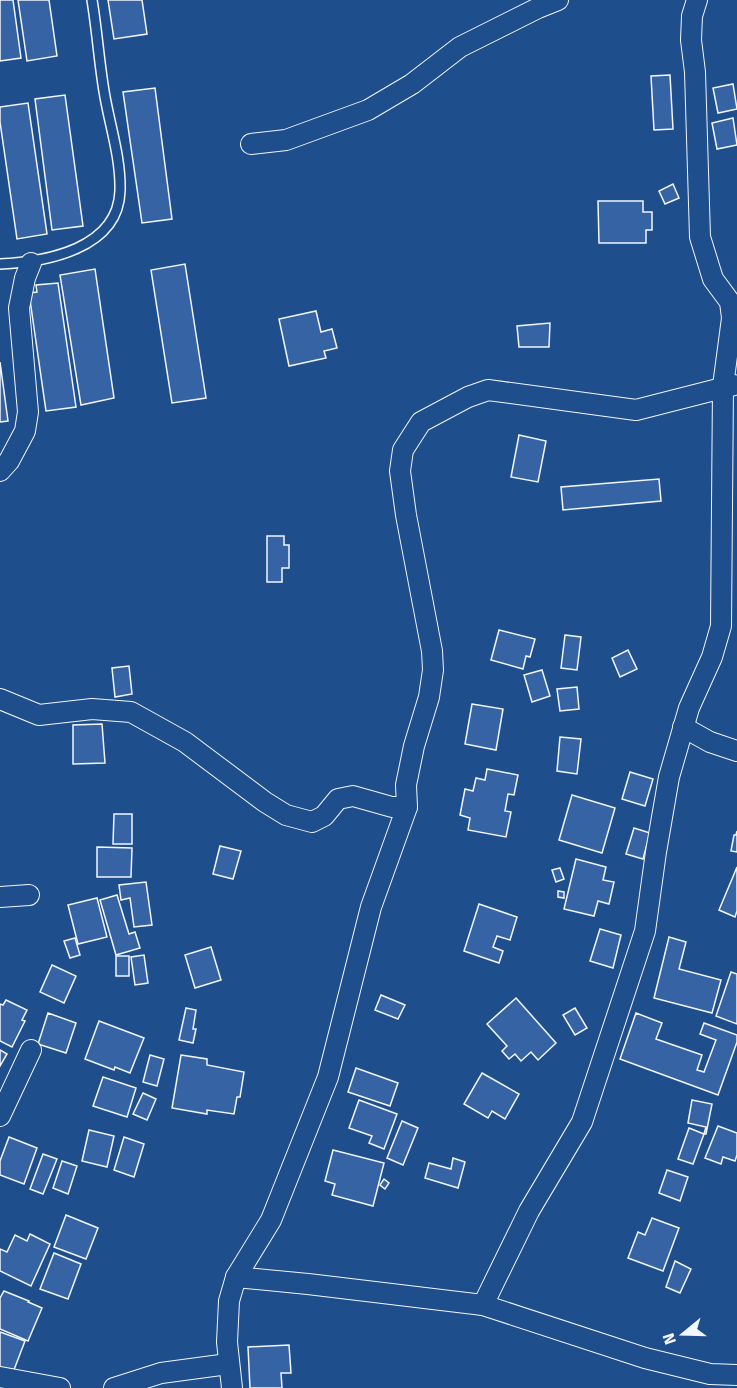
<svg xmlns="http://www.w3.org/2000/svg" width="737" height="1388" font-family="'Fira Sans',sans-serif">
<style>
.building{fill:#3563a3;stroke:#f2f6ff;stroke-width:1.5}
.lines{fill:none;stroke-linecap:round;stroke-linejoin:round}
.service-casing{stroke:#f2f6ff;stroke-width:12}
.minor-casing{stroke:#f2f6ff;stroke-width:22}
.service{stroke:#1f4e8c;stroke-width:9}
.minor{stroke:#1f4e8c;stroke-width:20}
</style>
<rect width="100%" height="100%" fill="#1f4e8c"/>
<!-- building -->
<g class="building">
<polygon points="0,0 13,0 21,58 0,61"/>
<polygon points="18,0 49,0 57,56 27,61"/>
<polygon points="108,0 142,0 147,34 114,39"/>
<polygon points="670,75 673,129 654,130 651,76"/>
<polygon points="733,84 737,109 718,113 713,88"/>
<polygon points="155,88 172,219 142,223 123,92"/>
<polygon points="65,95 83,226 52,230 35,99"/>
<polygon points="28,103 47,234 17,239 0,122 0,107"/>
<polygon points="733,118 737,145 717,149 712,123"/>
<polygon points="673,184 679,198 665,204 659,191"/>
<polygon points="598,201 643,201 643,212 652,212 652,230 646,230 646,243 599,243"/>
<polygon points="185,264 206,398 172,403 151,270"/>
<polygon points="95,269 114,398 81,405 60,275"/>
<polygon points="58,283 76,407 46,411 29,293 37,292 36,285"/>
<polygon points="316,311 321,332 332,329 337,348 324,351 326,358 289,366 279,319"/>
<polygon points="550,323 549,347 519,347 517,326"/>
<polygon points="0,362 8,421 0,422"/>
<polygon points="519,435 546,441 538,482 511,477"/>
<polygon points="659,479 661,501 563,510 561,487"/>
<polygon points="267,536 284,536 284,545 289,545 289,568 282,568 282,582 267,582"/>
<polygon points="499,630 535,639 530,657 526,656 523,669 491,660"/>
<polygon points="565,635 581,637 577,670 561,668"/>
<polygon points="628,650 637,669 620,677 612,658"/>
<polygon points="129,666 132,694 115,697 112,668"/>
<polygon points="542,670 550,696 532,702 524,675"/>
<polygon points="577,687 579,709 560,711 557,689"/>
<polygon points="472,704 503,709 496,750 465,744"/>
<polygon points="102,724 105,763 73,764 73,725"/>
<polygon points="560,737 581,739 577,774 557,771"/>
<polygon points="487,769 518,775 514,795 508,794 505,811 511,812 506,837 468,830 470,818 460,815 465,789 473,791 476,778 485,780"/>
<polygon points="630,772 653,779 645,806 622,799"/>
<polygon points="572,795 615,808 602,853 559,840"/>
<polygon points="114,814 132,814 132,844 113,844"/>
<polygon points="634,828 650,833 643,859 626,854"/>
<polygon points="737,831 737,852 731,851 734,835 736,835"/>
<polygon points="220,846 241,851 233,879 213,874"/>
<polygon points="97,847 132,848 131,877 97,877"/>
<polygon points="576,859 606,867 603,880 614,882 609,904 598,901 594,916 564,909"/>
<polygon points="737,867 737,911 735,917 719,910"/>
<polygon points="560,868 564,879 556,882 552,870"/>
<polygon points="146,882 152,925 134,927 130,898 121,900 119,885"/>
<polygon points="558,891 564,892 564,898 558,897"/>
<polygon points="117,895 129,934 135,932 140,948 116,955 100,900"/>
<polygon points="97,898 107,937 78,944 68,905"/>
<polygon points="479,904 517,917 510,940 497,936 493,947 503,951 499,963 464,951"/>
<polygon points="600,929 621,935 613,968 590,961"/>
<polygon points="669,937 686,942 679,969 721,980 712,1013 654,998"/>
<polygon points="75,938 80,955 70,958 64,941"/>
<polygon points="211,947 221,980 195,988 185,955"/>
<polygon points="144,955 148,983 135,985 131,957"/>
<rect x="116" y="956" width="13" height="20"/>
<polygon points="52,965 76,976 64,1003 40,992"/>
<polygon points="731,972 737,974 737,1024 716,1016"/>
<polygon points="381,995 405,1005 398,1019 375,1010"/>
<polygon points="516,998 556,1043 538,1060 531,1052 521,1061 515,1054 509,1059 502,1051 507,1046 487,1024"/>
<polygon points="6,1000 27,1010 22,1020 25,1021 12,1047 0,1041 0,1004 3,1005"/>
<polygon points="186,1008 196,1010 193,1029 196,1029 193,1043 179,1040"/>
<polygon points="575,1008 587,1028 575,1035 563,1015"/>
<polygon points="48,1013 76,1023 66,1053 38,1044"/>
<polygon points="636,1013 662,1023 656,1039 702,1055 697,1070 704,1072 716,1040 700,1034 704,1023 737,1035 737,1042 718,1095 620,1059"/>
<polygon points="99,1021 144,1038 130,1073 115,1067 114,1070 85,1059"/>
<polygon points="0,1050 7,1054 0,1066"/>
<polygon points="150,1055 164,1059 157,1086 143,1082"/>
<polygon points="181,1055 207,1059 207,1065 244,1072 240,1097 237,1097 234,1114 207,1110 207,1114 172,1108"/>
<polygon points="356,1068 398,1083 390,1106 348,1092"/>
<polygon points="482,1073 519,1094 505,1119 492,1111 488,1118 464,1104"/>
<polygon points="103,1077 136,1088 127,1117 93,1106"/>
<polygon points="143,1093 156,1099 147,1120 133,1114"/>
<polygon points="359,1100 397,1114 384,1149 369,1143 372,1136 349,1128"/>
<polygon points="692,1100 712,1104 706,1134 704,1134 706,1127 688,1123"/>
<polygon points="402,1121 418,1128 403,1165 387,1158"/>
<polygon points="718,1126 737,1133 737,1155 735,1161 723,1157 721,1164 705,1158"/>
<polygon points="689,1128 704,1134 693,1164 678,1159"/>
<polygon points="89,1130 114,1136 107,1167 82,1161"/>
<polygon points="9,1137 37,1148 24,1184 0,1175 0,1161"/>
<polygon points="124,1137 144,1144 134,1177 114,1170"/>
<polygon points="333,1150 384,1163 373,1206 332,1195 335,1184 325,1181"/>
<polygon points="43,1154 57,1159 43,1194 30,1189"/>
<polygon points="453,1158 465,1162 458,1188 425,1178 429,1163 451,1169"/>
<polygon points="62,1161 77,1166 68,1194 53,1188"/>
<polygon points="667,1170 688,1177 680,1201 659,1193"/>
<polygon points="384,1179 389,1183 385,1189 380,1185"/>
<polygon points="66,1215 98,1228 86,1259 54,1247"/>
<polygon points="652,1218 679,1228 663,1271 628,1258 638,1232 645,1235"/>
<polygon points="30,1234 50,1244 31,1286 0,1271 0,1249 7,1252 15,1235 27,1241"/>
<polygon points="54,1253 81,1264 68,1299 40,1289"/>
<polygon points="675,1261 691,1269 680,1293 666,1287"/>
<polygon points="4,1291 29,1301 28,1302 42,1308 28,1341 0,1329 0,1298"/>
<polygon points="0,1332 25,1341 12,1375 0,1370"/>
<polygon points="289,1345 291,1373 281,1373 282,1388 250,1388 248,1347"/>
</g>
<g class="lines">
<defs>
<path id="service" d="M 0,264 C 46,262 118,249 120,191 C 121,157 109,123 104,91 C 99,61 97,30 92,0"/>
<g id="minor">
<polyline points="251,144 286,140 368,110 412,84 460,47 538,8 558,0"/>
<polyline points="0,471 9,461 25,431 28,412 19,308 25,278 31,263"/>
<polyline points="0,699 39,715 92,709 131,712 185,742 265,802 286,815 312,822 324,816 338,799 353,796 392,807 407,807"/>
<polyline points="683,727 710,742 737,751"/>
<polyline points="0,897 29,895"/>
<polyline points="0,1116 31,1050"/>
<polyline points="236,1277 308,1284 483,1305 645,1358 710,1374 737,1375"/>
<polyline points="483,1305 529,1211 582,1122 645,931 656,852 669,777 689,708 712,657 721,626 723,386 732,318 730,302 713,279 700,237 695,72 691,40 692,16 697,0"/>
<polyline points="0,1377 60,1388"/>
<polyline points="114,1388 161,1373 228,1364"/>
<polyline points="232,1388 227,1342 229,1301 236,1277 271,1220 328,1077 371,907 407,807 406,785 414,746 429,697 433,670 432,651 406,515 400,471 403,450 421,422 468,397 488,390 636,410 734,385"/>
</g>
</defs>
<!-- service casing -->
<use href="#service" class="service-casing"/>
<!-- minor casing -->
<use href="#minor" class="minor-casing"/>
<!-- service -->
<use href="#service" class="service"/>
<!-- minor -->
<use href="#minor" class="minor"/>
</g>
<!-- north arrow -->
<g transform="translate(683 1334) rotate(251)" stroke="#1f4e8c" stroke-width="4.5" paint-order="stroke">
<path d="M0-4.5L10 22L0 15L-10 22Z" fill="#f2f6ff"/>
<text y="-9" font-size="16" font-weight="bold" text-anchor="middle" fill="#f2f6ff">N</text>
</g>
</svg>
